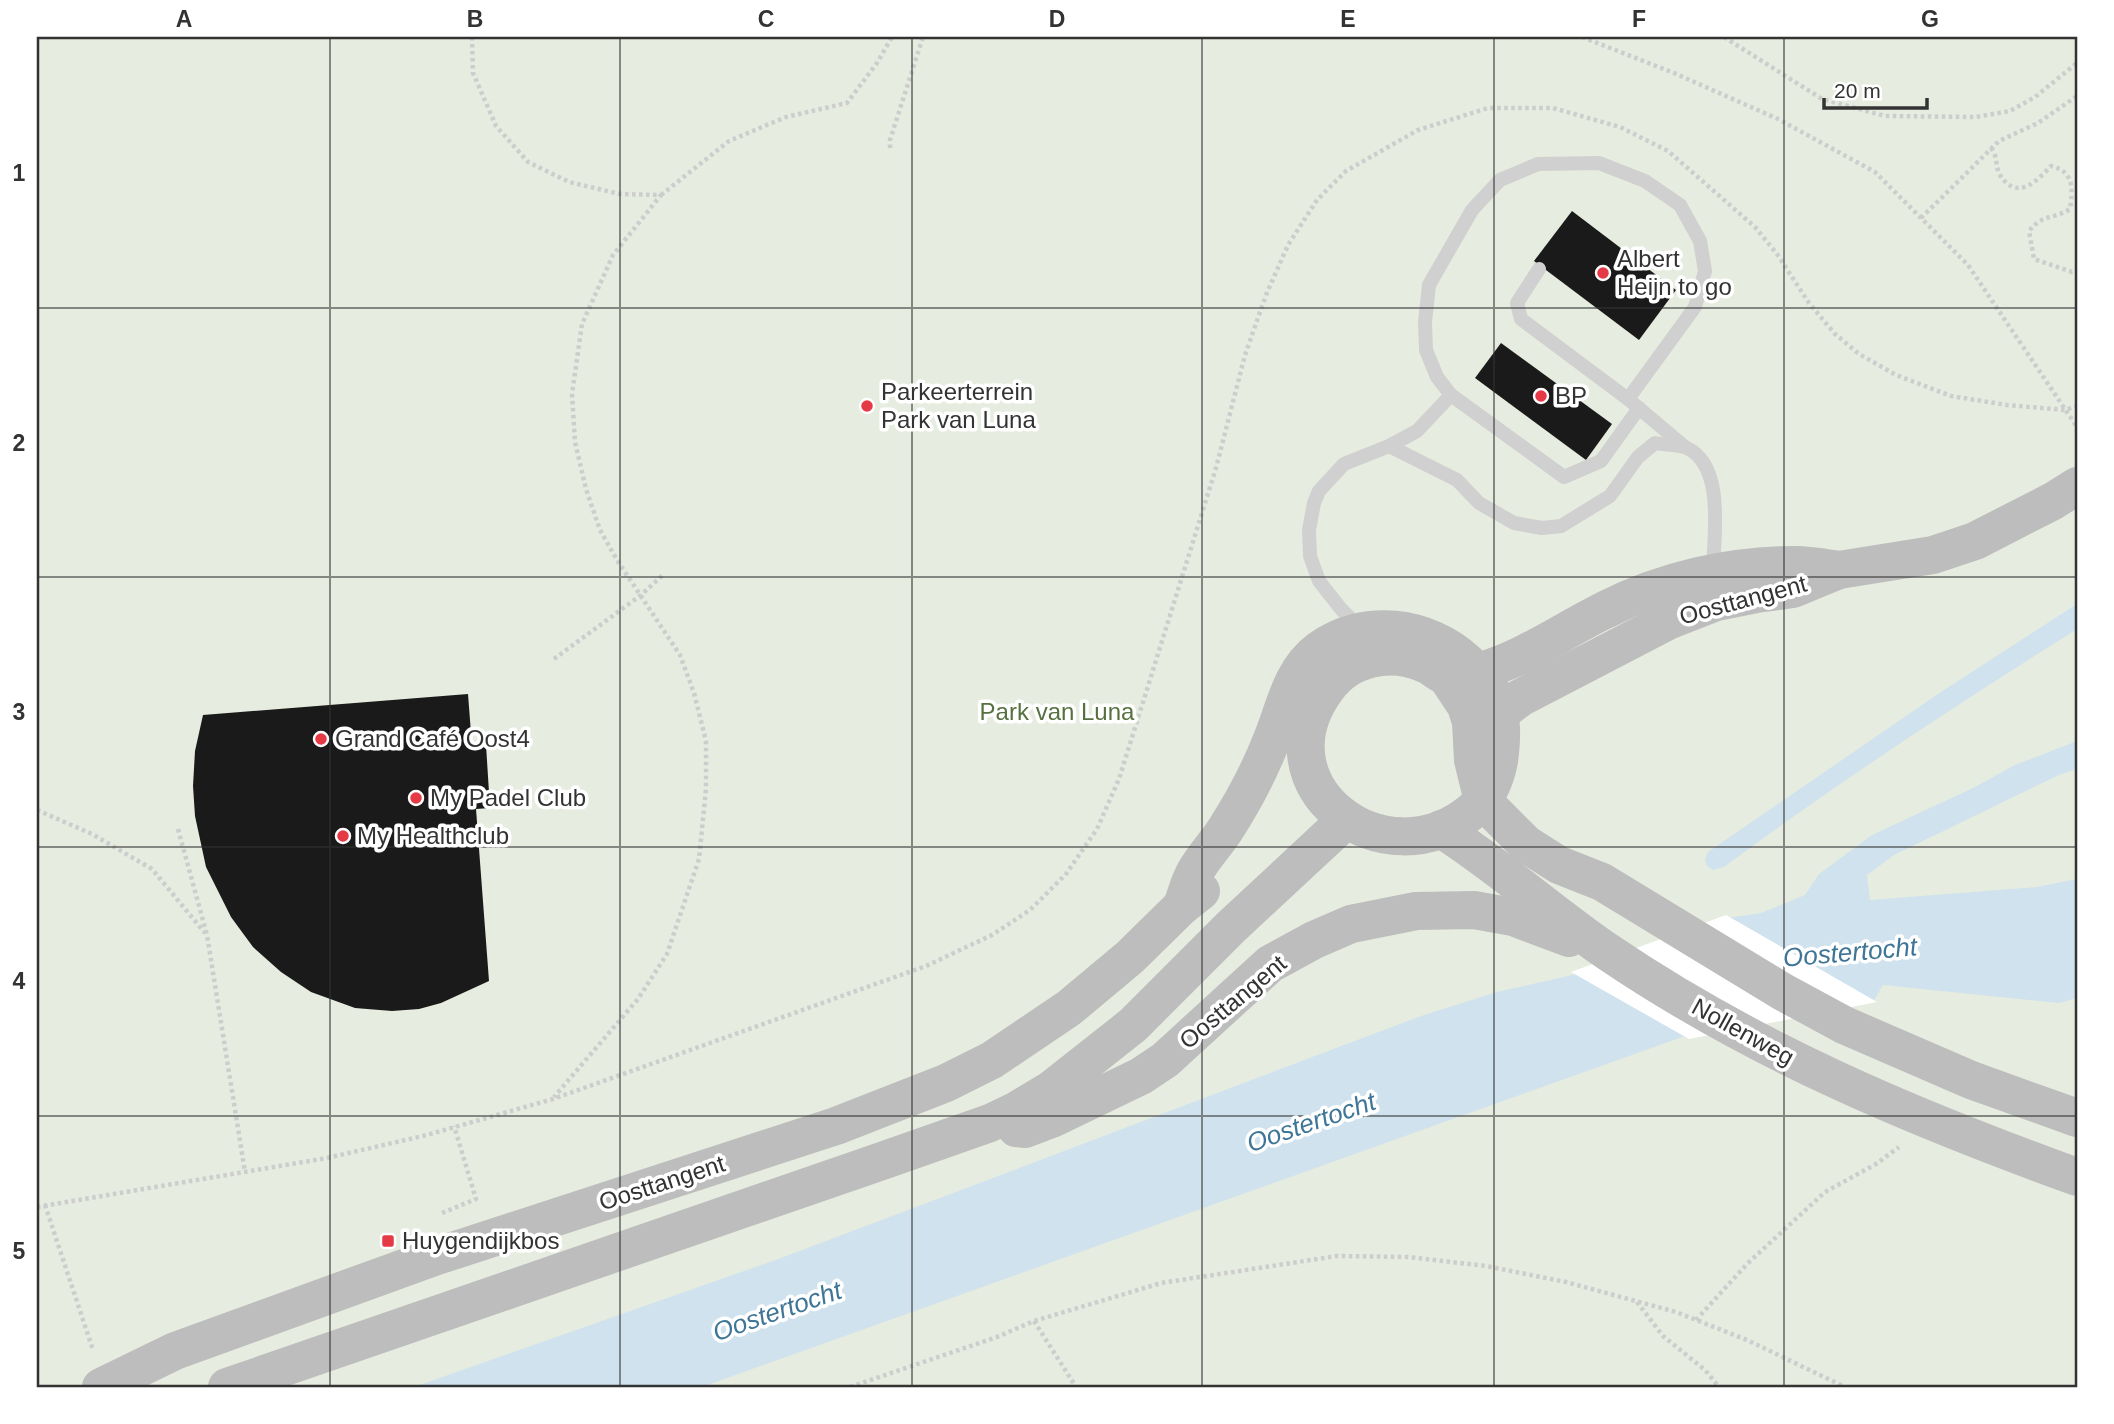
<svg xmlns="http://www.w3.org/2000/svg" width="2114" height="1424" font-family="Arial,sans-serif">
<style>
.green{fill:#e6ecdf}
.water{fill:#cfe2ee}
.pier{fill:#fff}
.building{fill:#1a1a1a}
.lines{fill:none;stroke-linecap:round;stroke-linejoin:round}
.path{stroke:#cdcdcd;stroke-width:4.5;stroke-dasharray:3.5 3.5;stroke-linecap:butt}
.lane{stroke:#d0d0d0;stroke-width:14}
.secondary{stroke:#bdbdbd;stroke-width:38}
.grid{fill:none;stroke:#333;stroke-width:2;stroke-opacity:0.55}
.poi-dot{fill:#e63946;stroke:#fff;stroke-width:2.5}
.labels{text-anchor:middle;stroke-width:7;stroke-linejoin:round;paint-order:stroke}
.poi-label{font-size:24px;fill:#333;stroke:#fff;text-anchor:start}
.street-label{font-size:24px;fill:#333;stroke:#fff}
.park-label{font-size:24px;fill:#56703f;stroke:#fff}
.water-label{font-size:26px;font-style:italic;fill:#3f7597;stroke:#fff}
.neatline{fill:none;stroke:#333;stroke-width:2.5}
.grid-label{font-size:23px;text-anchor:middle;font-weight:bold;fill:#333}
</style>
<rect width="100%" height="100%" fill="#fff"/>
<!-- green -->
<rect class="green" x="37" y="37" width="2040" height="1350"/>
<!-- water -->
<g class="water">
<path d="M 2077,604 L 2077,629 C 1957,705 1838,782 1724,867 L 1713,870 L 1707,866 L 1705,859 L 1708,852 L 1941,692 Z"/>
<polygon points="2077,741 2077,769 2059,775 1894,855 1867,875 1870,900 2037,887 2077,879 2077,998 2059,1003 1883,985 1874,1000 1685,1036 702,1387 414,1387 781,1258 1421,1016 1497,992 1581,973 1728,918 1761,913 1805,895 1819,874 1872,835 1973,788 2015,765"/>
</g>
<!-- pier -->
<polygon class="pier" points="1726,915 1877,1002 1689,1039 1571,972"/>
<!-- building -->
<g class="building">
<polygon points="1572,211 1676,290 1639,340 1534,261"/>
<polygon points="1501,343 1612,424 1586,460 1475,378"/>
<polygon points="468,694 472,746 486,745 490,808 476,809 489,981 441,1003 419,1009 392,1011 355,1008 311,992 281,972 253,947 231,917 206,867 195,816 193,786 195,751 203,715"/>
</g>
<g class="lines">
<!-- path -->
<g class="path">
<polyline points="472,37 473,73 496,126 528,162 569,182 620,194 661,195 613,255 582,324 572,394 575,442 586,489 600,530 617,560 680,655 694,693 706,741 706,789 699,859 667,954 638,999 554,1097"/>
<polyline points="1582,37 1674,73 1778,119 1875,172 1968,265 2077,427"/>
<polyline points="1724,37 1822,99 1885,116 1976,117 2010,111 2035,97 2077,63"/>
<polyline points="890,148 890,140 923,37"/>
<path d="M 1991,148 C 1998,156 1995,167 2000,175 C 2017,202 2037,181 2051,166 C 2074,171 2073,189 2070,209 C 2052,220 2044,213 2029,231 L 2034,259 L 2072,272 L 2077,271"/>
<polyline points="661,195 729,141 786,117 847,103 877,63 892,37"/>
<polyline points="1921,218 1999,141 2038,123 2077,96"/>
<polyline points="554,659 641,595 664,574"/>
<polyline points="37,810 92,834 152,869 205,933"/>
<polyline points="178,829 207,935 245,1172"/>
<polyline points="45,1205 93,1350"/>
<polyline points="37,1207 327,1158 427,1135 553,1099 926,966 992,935 1030,910 1066,874 1097,829 1119,779 1216,468 1245,355 1266,295 1288,245 1317,200 1346,171 1418,130 1488,108 1553,108 1620,127 1668,151 1755,227 1777,254 1809,303 1835,334 1859,354 1896,375 1951,396 2007,405 2065,410 2077,406"/>
<polyline points="442,1213 476,1199 454,1126"/>
<polyline points="1637,1302 1663,1336 1705,1370 1719,1387"/>
<polyline points="1696,1320 1747,1264 1825,1192 1876,1164 1899,1147"/>
<polyline points="1034,1321 1076,1387"/>
<polyline points="850,1387 997,1337 1034,1321 1161,1283 1337,1256 1408,1257 1486,1266 1566,1282 1676,1312 1747,1340 1845,1387"/>
</g>
<!-- lane -->
<g class="lane">
<polyline points="1539,269 1517,303 1521,319 1628,399 1685,447"/>
<polyline points="1628,399 1695,307 1705,271 1700,241 1680,205 1645,181 1599,163 1538,164 1500,180 1472,210 1429,285 1425,322 1426,350 1437,377 1451,395 1564,477 1601,461 1639,408"/>
<path d="M 1389,446 L 1457,480 L 1479,503 L 1514,523 L 1542,528 L 1561,526 L 1610,496 L 1638,457 L 1655,443 C 1664,445 1678,444 1687,448 C 1725,466 1714,535 1713,570"/>
<polyline points="1359,627 1341,609 1319,581 1310,556 1309,530 1314,503 1319,491 1344,464 1389,446 1417,431 1451,395"/>
</g>
<!-- secondary -->
<g class="secondary">
<polyline points="1446,676 1466,706 1471,722 1473,760 1483,801 1526,844 1559,865 1602,882 1783,992 1844,1025 1971,1080 2077,1118"/>
<polyline points="1500,713 1520,698 1670,620 1716,602 1756,594 1793,589 1839,570 1933,555 1975,541 2053,501 2077,486"/>
<path d="M 1441,829 C 1499,866 1551,913 1608,952 C 1754,1051 1911,1117 2077,1177"/>
<path d="M 1182,906 C 1186,895 1189,882 1195,872 C 1203,857 1216,844 1225,830 C 1243,802 1260,770 1272,739 C 1285,708 1290,672 1319,650 C 1364,617 1427,625 1467,662 C 1477,673 1488,682 1494,696 C 1503,717 1502,739 1499,761 C 1495,781 1488,798 1472,811 C 1385,884 1254,786 1327,688 C 1349,657 1391,649 1425,664 C 1432,666 1437,673 1444,675 C 1453,678 1470,673 1480,671 C 1524,659 1564,630 1605,610 C 1663,580 1730,565 1796,565 C 1810,565 1825,568 1839,570"/>
<polyline points="1016,1128 1025,1129 1054,1118 1141,1076 1165,1060 1270,964 1314,940 1351,924 1416,911 1474,910 1513,917 1569,938"/>
<polyline points="101,1387 175,1351 437,1256 836,1126 946,1083 992,1060 1069,1008 1130,957 1182,906 1201,891"/>
<polyline points="227,1387 879,1162 990,1123 1017,1110 1052,1089 1133,1025 1231,927 1346,820"/>
</g>
</g>
<!-- grid -->
<path class="grid" d="M 330,37 L 330,1387M 620,37 L 620,1387M 912,37 L 912,1387M 1202,37 L 1202,1387M 1494,37 L 1494,1387M 1784,37 L 1784,1387M 37,308 L 2077,308M 37,577 L 2077,577M 37,847 L 2077,847M 37,1116 L 2077,1116"/>
<!-- markers -->
<g class="poi-dot">
<circle cx="1603" cy="273" r="7"/>
<circle cx="1541" cy="396" r="7"/>
<circle cx="867" cy="406" r="7"/>
<circle cx="321" cy="739" r="7"/>
<circle cx="416" cy="798" r="7"/>
<circle cx="343" cy="836" r="7"/>
<rect x="381" y="1234" width="14" height="14" rx="3.5"/>
</g>
<g class="labels">
<!-- poi labels -->
<g class="poi-label">
<text x="1617" y="267">Albert<tspan x="1617" dy="28">Heijn to go</tspan></text>
<text x="881" y="400">Parkeerterrein<tspan x="881" dy="28">Park van Luna</tspan></text>
<text x="1555" y="404">BP</text>
<text x="335" y="747">Grand Café Oost4</text>
<text x="430" y="806">My Padel Club</text>
<text x="357" y="844">My Healthclub</text>
<text x="402" y="1249">Huygendijkbos</text>
</g>
<!-- street labels -->
<g class="street-label">
<text transform="translate(1743 600) rotate(-15)" y="8">Oosttangent</text>
<text transform="translate(1233 1002) rotate(-40)" y="8">Oosttangent</text>
<text transform="translate(1743 1032) rotate(29)" y="8">Nollenweg</text>
<text transform="translate(662 1183) rotate(-18)" y="8">Oosttangent</text>
</g>
<!-- park labels -->
<g class="park-label">
<text x="1057" y="720">Park van Luna</text>
</g>
<!-- water labels -->
<g class="water-label">
<text transform="translate(1850 952) rotate(-5)" y="9">Oostertocht</text>
<text transform="translate(1311 1122) rotate(-19)" y="9">Oostertocht</text>
<text transform="translate(777 1311) rotate(-19)" y="9">Oostertocht</text>
</g>
</g>
<!-- border -->
<rect width="2114" height="1424" fill="none" stroke="#ffffff" stroke-width="77"/>
<!-- scale -->
<path d="M1824 98v10h103v-10" fill="none" stroke="#333333" stroke-width="3.5"/>
<text x="1834" y="98" font-size="21" fill="#333333" stroke="#ffffff" stroke-width="5" paint-order="stroke">20 m</text>
<rect x="38" y="38" width="2038" height="1348" class="neatline"/>
<g class="grid-label">
<text x="184" y="27">A</text>
<text x="475" y="27">B</text>
<text x="766" y="27">C</text>
<text x="1057" y="27">D</text>
<text x="1348" y="27">E</text>
<text x="1639" y="27">F</text>
<text x="1930" y="27">G</text>
<text x="19" y="181">1</text>
<text x="19" y="451">2</text>
<text x="19" y="720">3</text>
<text x="19" y="989">4</text>
<text x="19" y="1259">5</text>
</g>
</svg>
